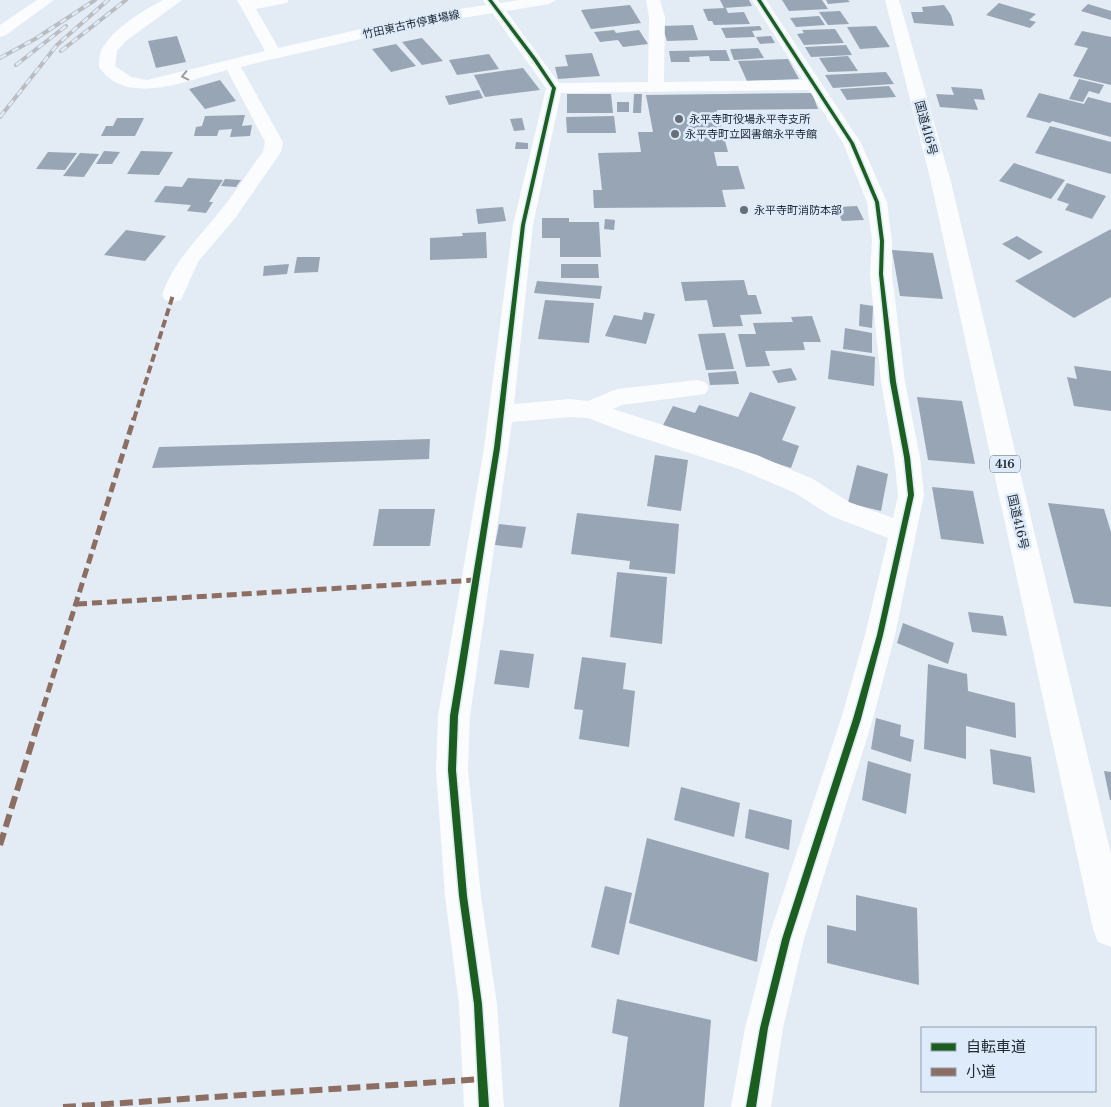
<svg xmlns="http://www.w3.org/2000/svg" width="1111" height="1107" font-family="'Libre Baskerville','Noto Sans JP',serif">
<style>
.building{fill:#97a5b5}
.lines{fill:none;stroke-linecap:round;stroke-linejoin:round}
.minor{fill:#fbfcfd;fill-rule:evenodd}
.major{fill:#fbfcfd;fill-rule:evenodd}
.highway{fill:#fbfcfd;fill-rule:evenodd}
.rail-casing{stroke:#babcbf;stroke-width:4}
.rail{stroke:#ddebfa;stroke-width:2.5;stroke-dasharray:7;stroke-linecap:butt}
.quiet-far2{stroke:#8d6e63;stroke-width:4;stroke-dasharray:8 4;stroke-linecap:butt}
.quiet-far1{stroke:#8d6e63;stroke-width:5;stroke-dasharray:10 5;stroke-linecap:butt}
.quiet{stroke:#8d6e63;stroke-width:6;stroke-dasharray:13 6;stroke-linecap:butt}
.cycleway-casing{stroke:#ddebfa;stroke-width:3}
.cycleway{fill:#1b5e20;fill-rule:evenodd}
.oneway{stroke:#999ea3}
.poi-dot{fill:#666e77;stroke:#ddebfa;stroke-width:2}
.labels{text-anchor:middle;stroke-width:5;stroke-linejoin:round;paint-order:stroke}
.far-street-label{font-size:11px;fill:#222a34;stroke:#ddebfa}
.far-poi-label{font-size:11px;fill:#222a34;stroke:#ddebfa;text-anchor:start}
.shield{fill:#ddebfa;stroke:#5a646f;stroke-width:1}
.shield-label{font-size:11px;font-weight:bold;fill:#222a34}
.street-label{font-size:12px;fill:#222a34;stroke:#ddebfa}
</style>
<rect width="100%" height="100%" fill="#e3ebf4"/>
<!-- building -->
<g class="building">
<polygon points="720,0 749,0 752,6 724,8"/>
<polygon points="782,0 822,0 828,9 789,11"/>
<polygon points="826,0 848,0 850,2 828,4"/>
<polygon points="999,3 1036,14 1029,20 1036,22 1030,28 986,15"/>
<polygon points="1088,4 1111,11 1111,20 1081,11"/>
<polygon points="630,5 641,23 591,29 581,10"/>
<polygon points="944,5 951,15 954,26 914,23 911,12 923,12 922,7"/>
<polygon points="726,8 728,13 744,12 750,24 714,25 712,21 708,21 703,9"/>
<polygon points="840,11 849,24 828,25 819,12"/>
<polygon points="819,16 825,25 796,27 790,18"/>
<polygon points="693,25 698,40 667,41 662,26"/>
<polygon points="760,26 762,30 752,31 755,37 726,38 721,28"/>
<polygon points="876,26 890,47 860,49 847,27"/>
<polygon points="835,29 844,43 804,45 797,34 804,33 802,30"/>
<polygon points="614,30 616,33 639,30 648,44 623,47 618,40 600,42 594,32"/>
<polygon points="1082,31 1111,37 1111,85 1073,76 1088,48 1074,45"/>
<polygon points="177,36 186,62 156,68 148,41"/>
<polygon points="771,36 775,43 760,44 756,37"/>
<polygon points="422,38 443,61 422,65 402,42"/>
<polygon points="396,44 416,66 391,72 372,49"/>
<polygon points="846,45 852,55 811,57 805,47"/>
<polygon points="758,48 764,58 734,60 730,49"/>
<polygon points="726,50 730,61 710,61 709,56 689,57 690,62 671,62 669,51"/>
<polygon points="592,53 600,76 558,79 555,67 568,66 565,55"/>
<polygon points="489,54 499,69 457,75 449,60"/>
<polygon points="848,56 858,71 828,72 819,58"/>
<polygon points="788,59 799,79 747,81 738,61"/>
<polygon points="523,68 540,90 485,97 474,75"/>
<polygon points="886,72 894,84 833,88 825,75"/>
<polygon points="1079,79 1104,85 1099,94 1089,91 1083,102 1069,99"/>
<polygon points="220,80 236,101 205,109 189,89"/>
<polygon points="889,86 896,97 847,100 840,89"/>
<polygon points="951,87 982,89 985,100 974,99 978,110 940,107 936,94 954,95"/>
<polygon points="479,90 483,98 449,105 445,96"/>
<polygon points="812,93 818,109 717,110 728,152 714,152 717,166 738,166 745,189 722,190 726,207 594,208 593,190 602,190 598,153 641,152 638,132 653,132 646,95"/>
<polygon points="1039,93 1084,104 1088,97 1111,103 1111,137 1052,121 1050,123 1026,117"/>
<polygon points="567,94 611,94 613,113 567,113"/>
<polygon points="634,94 642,94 641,113 633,113"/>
<rect x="617" y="102" width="12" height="10"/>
<polygon points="245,115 242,126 252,125 250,136 230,137 232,129 219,130 217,136 194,136 196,127 202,126 205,116"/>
<polygon points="614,116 616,133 567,133 566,117"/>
<polygon points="117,118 144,118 135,136 101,136 106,126 113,126"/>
<polygon points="522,118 525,130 514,131 510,119"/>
<polygon points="1050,126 1111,142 1111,174 1035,153"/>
<polygon points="516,142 528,143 528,149 515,149"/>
<polygon points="104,151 120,152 112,164 96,164"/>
<polygon points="141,151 173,152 159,175 127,174"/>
<polygon points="48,152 77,153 65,170 36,169"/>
<polygon points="80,153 99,154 84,177 63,176"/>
<polygon points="1014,163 1065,180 1051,199 999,181"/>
<polygon points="188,178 223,180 209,202 213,202 206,213 187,211 191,205 154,202 165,186 182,187"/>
<polygon points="225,179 241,180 236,187 221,186"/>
<polygon points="1067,183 1106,196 1092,219 1065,210 1069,204 1057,200"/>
<polygon points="857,206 864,220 842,221 835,207"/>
<polygon points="503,207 506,221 478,224 476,209"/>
<polygon points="542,218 569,218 569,222 599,222 601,257 560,257 560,238 542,238"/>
<polygon points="605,219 615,220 614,230 604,229"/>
<polygon points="1111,229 1111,297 1074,318 1015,281"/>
<polygon points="126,230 166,236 145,261 104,255"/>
<polygon points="486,232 487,258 430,260 430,238 463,236 462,233"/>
<polygon points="1017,236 1043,252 1029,260 1002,244"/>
<polygon points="892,250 933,253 943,299 900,296"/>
<polygon points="297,257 320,257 318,272 294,273"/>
<polygon points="289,264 287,274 263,276 264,266"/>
<polygon points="561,264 598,264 599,278 561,278"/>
<polygon points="744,280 748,295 756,295 762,314 740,315 743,326 713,327 707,300 685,301 681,282"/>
<polygon points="537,281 602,286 600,299 534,293"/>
<polygon points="545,300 594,303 589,343 538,339"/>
<polygon points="860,304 873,306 872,328 859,326"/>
<polygon points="644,312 655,314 646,344 605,336 614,315 642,320"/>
<polygon points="812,316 821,342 803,342 805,350 765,351 770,366 746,367 738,334 756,334 753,323 793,322 791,317"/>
<polygon points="845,328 872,333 872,353 843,349"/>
<polygon points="725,333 734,369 706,370 698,334"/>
<polygon points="831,350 875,357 874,386 828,379"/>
<polygon points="1074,366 1111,371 1111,411 1074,406 1067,377 1077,379"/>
<polygon points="791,368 797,380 778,383 772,371"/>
<polygon points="736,371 739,384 710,385 708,373"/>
<polygon points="750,392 796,407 782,440 799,446 791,468 662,427 673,406 695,413 699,405 738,417"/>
<polygon points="917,397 962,401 975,464 928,460"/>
<polygon points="430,439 429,459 152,468 159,447"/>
<polygon points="655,455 688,460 681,511 647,506"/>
<polygon points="857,465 888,474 881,511 848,503"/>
<polygon points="932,487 973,491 984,544 941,539"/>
<polygon points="1048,503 1104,509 1111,532 1111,607 1074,603"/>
<polygon points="379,509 435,509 430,546 373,546"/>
<polygon points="577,513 679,524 675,574 629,569 630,561 571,554"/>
<polygon points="499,524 526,527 522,548 495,545"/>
<polygon points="617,572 667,577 662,644 610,637"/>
<polygon points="968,612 1003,616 1007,636 972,632"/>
<polygon points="903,623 954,643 948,664 897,643"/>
<polygon points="500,650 534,654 529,688 494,684"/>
<polygon points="582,657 626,663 623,689 635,691 629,747 579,739 583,710 574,709"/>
<polygon points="928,664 967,674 968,691 1015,703 1016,738 966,726 966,759 924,749"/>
<polygon points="876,718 901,725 900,736 914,740 911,762 871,749"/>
<polygon points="990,749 1031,757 1035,793 993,784"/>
<polygon points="868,761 911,774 906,814 862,800"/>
<polygon points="1104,771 1111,772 1111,800 1110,800"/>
<polygon points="681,787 740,803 734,837 674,820"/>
<polygon points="749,809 792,820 789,850 745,838"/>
<polygon points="647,838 769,873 757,962 629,923"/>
<polygon points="605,886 632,893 619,955 591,947"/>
<polygon points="856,895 917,908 919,985 827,963 827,925 856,931"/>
<polygon points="617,999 711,1020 704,1107 619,1107 628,1037 612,1033"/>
</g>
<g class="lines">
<!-- minor -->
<g class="minor">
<polygon points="37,0 54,0 6,35 0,37 0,25"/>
<path d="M 163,0 L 182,0 L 126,41 L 117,51 L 115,66 L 131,77 L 147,80 L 265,51 L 237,0 L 289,0 L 287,3 L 256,9 L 282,54 L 280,57 L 241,67 L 283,142 L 281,152 L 236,217 L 198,262 L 181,300 L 173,302 L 165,300 L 162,295 C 174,260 198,239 220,211 C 236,192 248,171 263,152 L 265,142 L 227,70 C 188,80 127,108 99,67 C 99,62 99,56 101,51 C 112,29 142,11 163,0 Z"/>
<path d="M 483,0 L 498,0 L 559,83 L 648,82 L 649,17 L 646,0 L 660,0 L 665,17 L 664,82 L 803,80 L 752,0 L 766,0 L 861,143 L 887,202 L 892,241 L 892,274 L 905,382 L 920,457 L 924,495 L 895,635 L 873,719 L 804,939 L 783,1028 L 771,1107 L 731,1107 L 745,1028 L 768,939 L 841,719 L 865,635 L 888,538 L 831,516 L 795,493 L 739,469 L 627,433 L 588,418 L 570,417 L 512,422 L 470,716 L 468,770 L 481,896 L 497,1004 L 504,1107 L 464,1107 L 459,1004 L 445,896 L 436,770 L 438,716 L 484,448 L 513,225 L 546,88 ZM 809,90 L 843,143 L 867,202 L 872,241 L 870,274 L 881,382 L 894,457 L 898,495 L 893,518 L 849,502 L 813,479 L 757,455 L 613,409 L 622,405 L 705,394 L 709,388 L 705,382 L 697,380 L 617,389 L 588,401 L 570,399 L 514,404 L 533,225 L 561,93 Z"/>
</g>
<!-- major -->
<polygon class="major" points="520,0 556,0 549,4 426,24 274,59 266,54 274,49 426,14"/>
<!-- highway -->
<polygon class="highway" points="885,0 899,0 951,182 1111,854 1111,947 1098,942 1093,929 931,182"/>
<defs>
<g id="rail">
<polyline points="61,51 126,0"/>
<polyline points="0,58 35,39 95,0"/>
<polyline points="16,65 66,26"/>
<polyline points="0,117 57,45 108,0"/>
</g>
</defs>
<!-- rail casing -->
<use href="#rail" class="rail-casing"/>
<!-- rail -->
<use href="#rail" class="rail"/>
<!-- quiet-far2 -->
<polyline class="quiet-far2" points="134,419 173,295"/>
<!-- quiet-far1 -->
<g class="quiet-far1">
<polyline points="77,604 476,580"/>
<polyline points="39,721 134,418"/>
</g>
<!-- quiet -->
<g class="quiet">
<polyline points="0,845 39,720"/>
<polyline points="63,1107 483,1079"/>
</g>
<defs>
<g id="cycleway">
<polygon points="488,0 492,0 536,58 556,88 525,225 500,448 458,716 456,770 467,896 482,1004 489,1107 479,1107 474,1004 459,896 448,770 450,716 494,448 521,225 552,88 533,60"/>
<polygon points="757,0 761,0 854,143 879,202 884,241 883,274 896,382 910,457 914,495 883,635 861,719 790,939 768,1028 756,1107 746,1107 760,1028 782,939 853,719 877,635 908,495 904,457 890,382 879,274 880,241 875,202 850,143"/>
</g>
</defs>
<!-- cycleway casing -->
<use href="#cycleway" class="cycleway-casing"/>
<!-- cycleway -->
<use href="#cycleway" class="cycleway"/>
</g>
<!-- one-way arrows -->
<defs><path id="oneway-chevron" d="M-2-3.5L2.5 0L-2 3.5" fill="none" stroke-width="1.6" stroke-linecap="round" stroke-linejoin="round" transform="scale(1.25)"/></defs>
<use class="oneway" href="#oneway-chevron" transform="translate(185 76) rotate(167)"/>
<!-- markers -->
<g class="poi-dot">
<circle cx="679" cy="119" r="5"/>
<circle cx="675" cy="134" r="5"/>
<circle cx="744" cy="210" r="5"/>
</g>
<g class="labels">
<!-- far-street labels -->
<g class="far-street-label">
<text transform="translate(411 24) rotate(-12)" y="4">竹田東古市停車場線</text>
</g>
<!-- far-poi labels -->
<g class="far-poi-label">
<text x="689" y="123">永平寺町役場永平寺支所</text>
<text x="685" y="138">永平寺町立図書館永平寺館</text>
<text x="754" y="214">永平寺町消防本部</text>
</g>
<!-- shield labels -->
<rect class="shield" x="990" y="455.5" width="30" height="17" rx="4"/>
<g class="shield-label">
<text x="1005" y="468">416</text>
</g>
<!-- street labels -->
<g class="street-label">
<text transform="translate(926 128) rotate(75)" y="4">国道416号</text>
<text transform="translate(1018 522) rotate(77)" y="4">国道416号</text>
</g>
</g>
<!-- legend -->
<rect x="921" y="1027" width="175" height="65" fill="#ddebfa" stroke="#929eab"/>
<rect x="931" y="1043" width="25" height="8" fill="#1b5e20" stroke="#929eab"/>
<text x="966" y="1052" font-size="15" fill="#222a34">自転車道</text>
<rect x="931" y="1068" width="25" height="8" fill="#8d6e63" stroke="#929eab"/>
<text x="966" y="1077" font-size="15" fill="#222a34">小道</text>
</svg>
